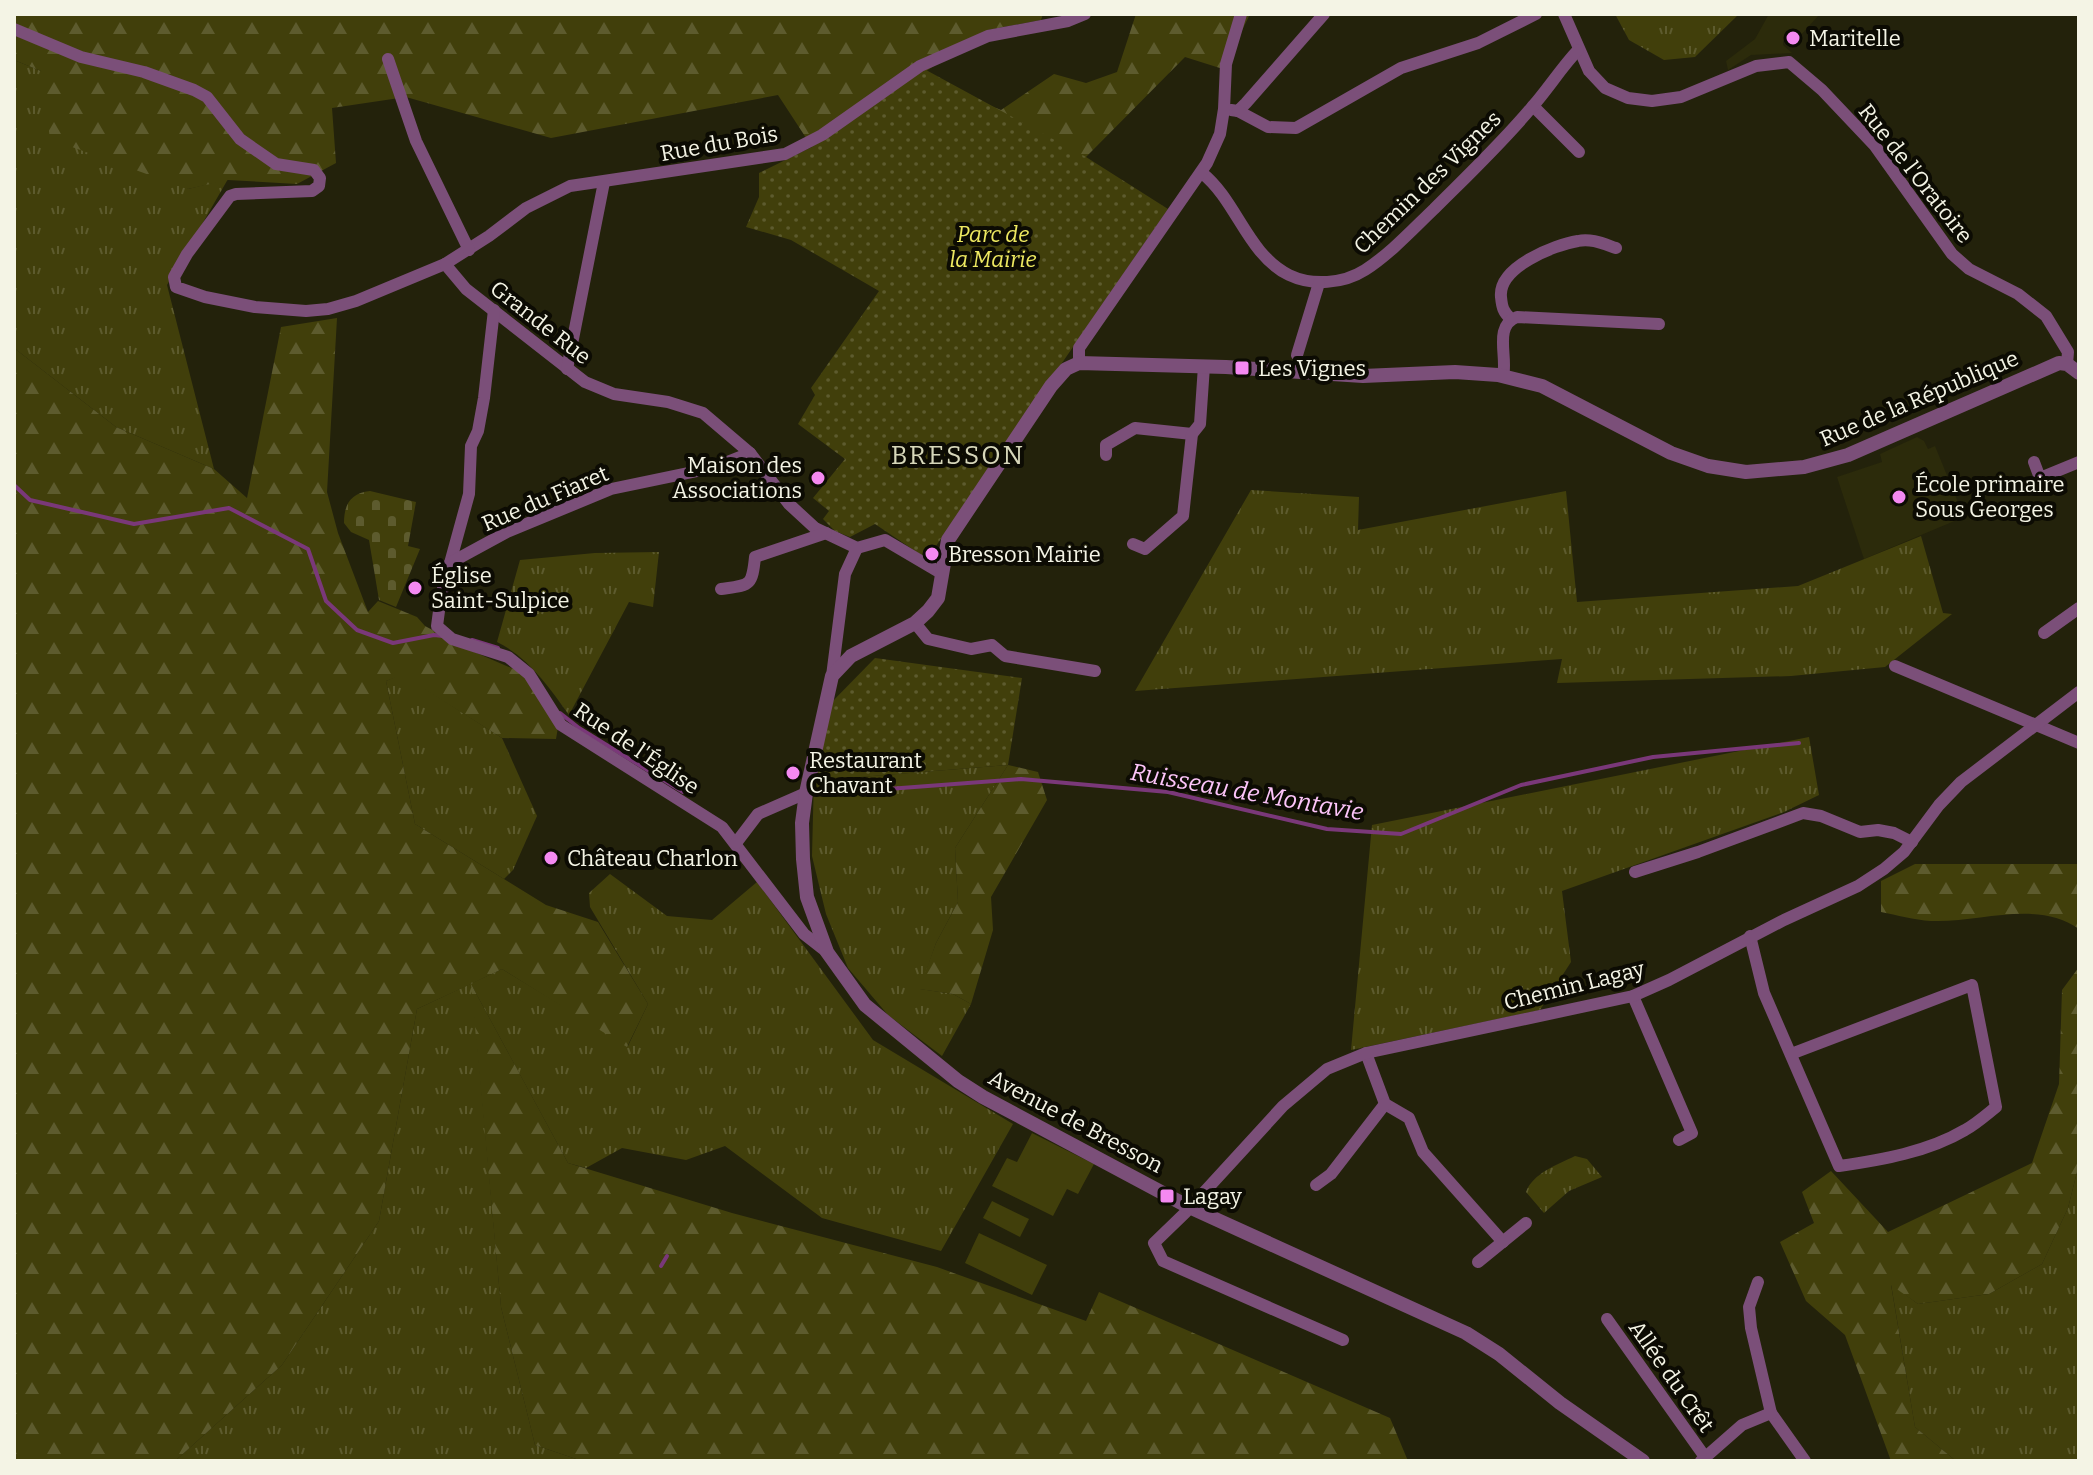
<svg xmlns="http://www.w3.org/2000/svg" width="2093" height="1475" font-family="Bitter,serif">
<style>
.built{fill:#2c2b0b}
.grass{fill:url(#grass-tufts)}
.forest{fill:url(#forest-firs)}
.cemetery{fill:url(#cemetery-stones)}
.park{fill:url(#park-dots)}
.pitch{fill:#413f0b}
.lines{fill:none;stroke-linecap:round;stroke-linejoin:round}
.stream{stroke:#7a3879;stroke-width:4}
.minor{stroke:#7b4f79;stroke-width:12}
.tertiary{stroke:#7b4f79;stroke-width:14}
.poi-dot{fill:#f489f1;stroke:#0c0b03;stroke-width:3}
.labels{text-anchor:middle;stroke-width:8;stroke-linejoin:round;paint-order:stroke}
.poi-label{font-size:22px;fill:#f4f4e5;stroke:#0c0b03;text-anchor:start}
.street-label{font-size:22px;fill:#f4f4e5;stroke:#0c0b03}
.park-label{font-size:22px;font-style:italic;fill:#eee961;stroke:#0c0b03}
.water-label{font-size:24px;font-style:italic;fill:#fdc5fa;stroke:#0c0b03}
.quarter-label{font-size:26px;letter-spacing:2px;fill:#d7d7ba;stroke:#0c0b03}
</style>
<defs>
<pattern id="grass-tufts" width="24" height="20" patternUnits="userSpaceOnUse" patternTransform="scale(2)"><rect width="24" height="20" fill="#413f0b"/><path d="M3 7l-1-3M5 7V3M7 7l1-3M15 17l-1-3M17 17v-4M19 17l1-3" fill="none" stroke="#5d5b2e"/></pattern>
<pattern id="forest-firs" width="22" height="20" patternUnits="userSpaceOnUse" patternTransform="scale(2)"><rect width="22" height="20" fill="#413f0b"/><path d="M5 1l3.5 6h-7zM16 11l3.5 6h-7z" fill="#5d5b2e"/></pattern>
<pattern id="cemetery-stones" width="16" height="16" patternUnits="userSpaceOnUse" patternTransform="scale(2)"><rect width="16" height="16" fill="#413f0b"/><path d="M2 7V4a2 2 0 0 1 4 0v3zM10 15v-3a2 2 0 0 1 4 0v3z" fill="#5d5b2e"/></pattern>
<pattern id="park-dots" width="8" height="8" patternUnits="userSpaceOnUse" patternTransform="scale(2)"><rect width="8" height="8" fill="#413f0b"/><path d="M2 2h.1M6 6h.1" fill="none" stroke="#5d5b2e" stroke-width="1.8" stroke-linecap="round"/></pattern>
</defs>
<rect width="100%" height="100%" fill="#23220b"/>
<!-- built -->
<g class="built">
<polygon points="1769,14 1820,14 1799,37 1791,32 1783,41 1783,45 1792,53 1751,55 1728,70 1726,61 1755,39"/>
<polygon points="1917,437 1924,441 1928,449 1935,446 1964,517 1864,559 1837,477 1882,462 1880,454"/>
</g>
<!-- grass -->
<g class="grass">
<polygon points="1615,14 1739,14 1695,57 1664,60 1629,40"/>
<polygon points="14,60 41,71 188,189 228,179 167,285 214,469 116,427 14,348"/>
<polygon points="1251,490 1359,497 1358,530 1566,491 1577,602 1798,586 1921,536 1943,613 1952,614 1885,667 1791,676 1557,683 1562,659 1135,691"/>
<path d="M 659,552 L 653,607 L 629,602 L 569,715 C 548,686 529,658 497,642 L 520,560 L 595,553 Z"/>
<polygon points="402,674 502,738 537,816 513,870 504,879 415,824 386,681"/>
<polygon points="1809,737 1819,795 1784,812 1562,891 1571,962 1540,1010 1351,1050 1372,825"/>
<polygon points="1008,765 955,848 958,902 936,943 920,989 953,994 971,1004 942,1056 888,1015 848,968 826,914 812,856 814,776 848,778"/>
<polygon points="610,874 667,916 712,920 757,882 873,1040 1013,1124 941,1251 822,1218 725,1146 686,1160 622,1148 586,1168 568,1163 472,986 501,1307 535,1445 582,1461 175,1461 282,1365 379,1221 417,1009 502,969 628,1046 648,1004 590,907 589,893"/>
<path d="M 1575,1156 L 1587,1159 L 1602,1177 L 1569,1191 L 1544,1213 L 1526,1192 C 1533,1173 1557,1165 1575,1156 Z"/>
<polygon points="2079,1164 2079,1461 1956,1461 1915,1427 1891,1284 1918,1304 1989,1294 2042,1264 2068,1208"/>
</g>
<!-- forest -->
<g class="forest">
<polygon points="14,14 1043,14 1041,20 988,30 812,147 778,95 551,138 406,97 332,108 336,163 297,184 228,180 188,189 50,139 41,71 14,60"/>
<polygon points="1136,14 1250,14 1223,69 1185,57 1086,157 927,156 925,79 1001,110 1054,74 1086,83 1117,72"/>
<polygon points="337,318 327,492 338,533 368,612 378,601 417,617 425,626 472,651 532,677 558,727 556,739 502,738 402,675 386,681 415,824 546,905 598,922 648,1004 627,1047 502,969 471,984 568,1163 732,1213 937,1267 1086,1321 1099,1292 1390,1418 1408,1461 582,1461 535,1445 501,1307 471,984 417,1009 379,1221 282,1365 175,1461 14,1461 14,348 116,427 214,469 247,498 281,327"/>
<polygon points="1008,765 1038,772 1047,800 991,897 993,930 971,1004 953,994 919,989 936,943 958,902 955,848"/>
<path d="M 1915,864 L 2079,864 L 2079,929 C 2036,899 1980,923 1931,921 C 1914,920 1897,915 1881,912 L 1881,881 Z"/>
<polygon points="2079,967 2079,1164 2068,1208 2042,1264 1989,1294 1918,1304 1891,1285 1915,1427 1956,1461 1891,1461 1845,1335 1806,1301 1780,1242 1814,1223 1802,1192 1831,1171 1888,1232 2032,1163 2059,1084 2062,990"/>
</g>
<!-- cemetery -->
<path class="cemetery" d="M 370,491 L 416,502 L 408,546 L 420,549 L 396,607 L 379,600 L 369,540 L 351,532 L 344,523 C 344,504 351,493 370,491 Z"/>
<!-- park -->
<g class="park">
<polygon points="926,70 1086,157 1168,209 927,559 875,524 850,537 835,531 823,519 829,511 813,498 845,459 798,424 815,395 811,388 879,291 791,240 746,227 759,197 759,173 812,147"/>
<polygon points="875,658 1022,678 1008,765 848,778 814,776 827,707"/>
</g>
<!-- pitch -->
<g class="pitch">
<polygon points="1032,1133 1094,1164 1078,1194 1067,1189 1053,1216 992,1186 1007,1158 1017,1162"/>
<polygon points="992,1201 1029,1219 1020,1237 983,1218"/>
<polygon points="979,1233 1047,1265 1032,1295 965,1263"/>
</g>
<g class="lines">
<!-- stream -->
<g class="stream">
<polyline points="14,485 30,500 134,524 229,508 308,549 326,601 357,630 393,643 434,635 443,636"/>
<polyline points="472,640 498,648"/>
<polyline points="560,713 579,728 683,792"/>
<polyline points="821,794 1021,779 1168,792 1327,829 1401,834 1521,785 1653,757 1799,743"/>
<polyline points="661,1266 667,1256"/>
</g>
<!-- minor -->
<g class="minor">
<polyline points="1564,14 1589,71 1605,88 1628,98 1652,101 1681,97 1756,66 1789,62 1822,90 1875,146 1952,254 1969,269 2018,294 2046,316 2068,352 2067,364"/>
<polyline points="14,29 81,57 144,72 194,90 207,97 240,139 276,164 314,170 320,178 319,186 312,191 236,194 230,196 187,254 174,277 176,287 205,297 255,307 306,311 328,309 356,301 445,264 489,236 526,208 570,186 785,154 822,135 920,66 988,36 1068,21 1085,14"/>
<polyline points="388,59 416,141 469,250"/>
<polyline points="1533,106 1579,152"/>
<polyline points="1231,110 1238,111 1246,103 1324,14"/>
<polyline points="1238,111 1268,127 1296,128 1401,68 1478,43 1536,14"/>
<path d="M 1202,173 C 1237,201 1247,254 1289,275 C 1312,286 1343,284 1365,270 C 1390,254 1413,229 1434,209 C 1467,176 1502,143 1532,107 C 1548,89 1561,68 1578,50"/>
<polyline points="445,264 466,289 585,382 614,394 668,402 703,413 750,453 789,504 815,528 857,548 885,540 941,573"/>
<polyline points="494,310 484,398 478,431 471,446 469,494 441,596 437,626 452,639 508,657 529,674 561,725 722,827 804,934 827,952"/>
<path d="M 1511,319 C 1503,312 1502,307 1501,297 C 1498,267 1554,245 1578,241 C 1591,238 1604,244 1616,248"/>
<polyline points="1297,355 1319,283"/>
<polyline points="1079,363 1079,348 1207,163 1220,134 1224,109 1226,64 1241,14"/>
<polyline points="567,369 604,182"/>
<path d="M 1503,376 C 1508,357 1493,326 1517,317 L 1659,324"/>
<polyline points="1106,455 1106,445 1135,428 1192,434"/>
<polyline points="2034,462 2040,478 2079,462"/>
<polyline points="1133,544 1145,549 1183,516 1192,434 1200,424 1204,366"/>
<polyline points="450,563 507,532 611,489 712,468 750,453"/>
<path d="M 721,589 C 750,585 752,587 755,557 L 826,533"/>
<polyline points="915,623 928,639 971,649 992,645 1005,656 1095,671"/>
<polyline points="2044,633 2079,608"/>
<polyline points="1895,666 2079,743"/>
<polyline points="832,676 845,574 857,548"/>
<polyline points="736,843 758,814 806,793"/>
<polyline points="1635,872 1698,852 1803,813 1821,816 1860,832 1878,830 1894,833 1912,842"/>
<path d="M 1750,936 L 1764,993 L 1839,1166 C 1881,1160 1928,1152 1965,1130 C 1976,1124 1986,1115 1996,1107 L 1972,985 L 1791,1054"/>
<polyline points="1633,996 1692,1133 1679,1140"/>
<polyline points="1366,1053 1385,1104 1409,1118 1423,1152 1503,1242"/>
<polyline points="1316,1185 1331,1174 1385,1104"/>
<polyline points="1478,1262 1526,1223"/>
<polyline points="1607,1319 1705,1457"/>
<polyline points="1343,1340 1163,1261 1154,1243 1185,1213 1283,1106 1327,1069 1366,1053 1633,996 1669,980 1784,920 1858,886 1884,869 1904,852 1939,805 1961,782 2079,692"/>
<polyline points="1771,1413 1805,1461"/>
<polyline points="1701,1461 1742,1425 1771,1413 1751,1328 1749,1307 1758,1282"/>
</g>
<!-- tertiary -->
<polyline class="tertiary" points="1643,1461 1560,1403 1499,1354 1466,1333 1189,1207 983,1097 958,1081 865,1005 827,952 807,897 803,859 802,823 806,793 832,676 851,656 915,623 928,611 938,598 948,540 1051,386 1066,369 1079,363 1226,367 1363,376 1455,372 1498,375 1542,386 1671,453 1708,466 1746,472 1804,467 1848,455 2059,363 2067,364 2079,373"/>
</g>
<!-- markers -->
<g class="poi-dot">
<circle cx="1793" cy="38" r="8"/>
<rect x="1234" y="360" width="16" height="16" rx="4"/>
<circle cx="818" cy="478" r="8"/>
<circle cx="1899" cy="497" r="8"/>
<circle cx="932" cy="554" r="8"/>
<circle cx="415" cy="588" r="8"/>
<circle cx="793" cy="773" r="8"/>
<circle cx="551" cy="858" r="8"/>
<rect x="1159" y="1188" width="16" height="16" rx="4"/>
</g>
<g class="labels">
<!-- poi labels -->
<g class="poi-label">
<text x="1809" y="46">Maritelle</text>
<text x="1258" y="376">Les Vignes</text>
<text x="802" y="473" text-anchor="end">Maison des<tspan x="802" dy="25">Associations</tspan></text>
<text x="1915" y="492">École primaire<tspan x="1915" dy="25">Sous Georges</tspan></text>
<text x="948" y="562">Bresson Mairie</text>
<text x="431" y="583">Église<tspan x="431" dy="25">Saint-Sulpice</tspan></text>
<text x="809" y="768">Restaurant<tspan x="809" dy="25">Chavant</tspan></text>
<text x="567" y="866">Château Charlon</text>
<text x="1183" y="1204">Lagay</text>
</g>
<!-- street labels -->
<g class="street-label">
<text transform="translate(719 143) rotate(-10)" y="8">Rue du Bois</text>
<text transform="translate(1916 173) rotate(52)" y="8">Rue de l'Oratoire</text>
<text transform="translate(1427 182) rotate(-44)" y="8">Chemin des Vignes</text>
<text transform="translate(541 322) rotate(38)" y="8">Grande Rue</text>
<text transform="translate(1919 398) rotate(-23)" y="8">Rue de la République</text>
<text transform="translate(545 498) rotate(-23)" y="8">Rue du Fiaret</text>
<text transform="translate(637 748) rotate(34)" y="8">Rue de l'Église</text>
<text transform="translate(1574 985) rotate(-14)" y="8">Chemin Lagay</text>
<text transform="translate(1076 1121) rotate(28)" y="8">Avenue de Bresson</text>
<text transform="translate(1672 1376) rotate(55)" y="8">Allée du Crêt</text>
</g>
<!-- park labels -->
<g class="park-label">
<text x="993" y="242">Parc de<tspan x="993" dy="25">la Mairie</tspan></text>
</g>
<!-- water labels -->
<g class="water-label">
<text transform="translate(1247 792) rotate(10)" y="8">Ruisseau de Montavie</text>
</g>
<!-- quarter labels -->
<g class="quarter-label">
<text x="958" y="464">BRESSON</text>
</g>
</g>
<!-- border -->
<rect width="2093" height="1475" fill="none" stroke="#f4f4e5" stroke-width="32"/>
</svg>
